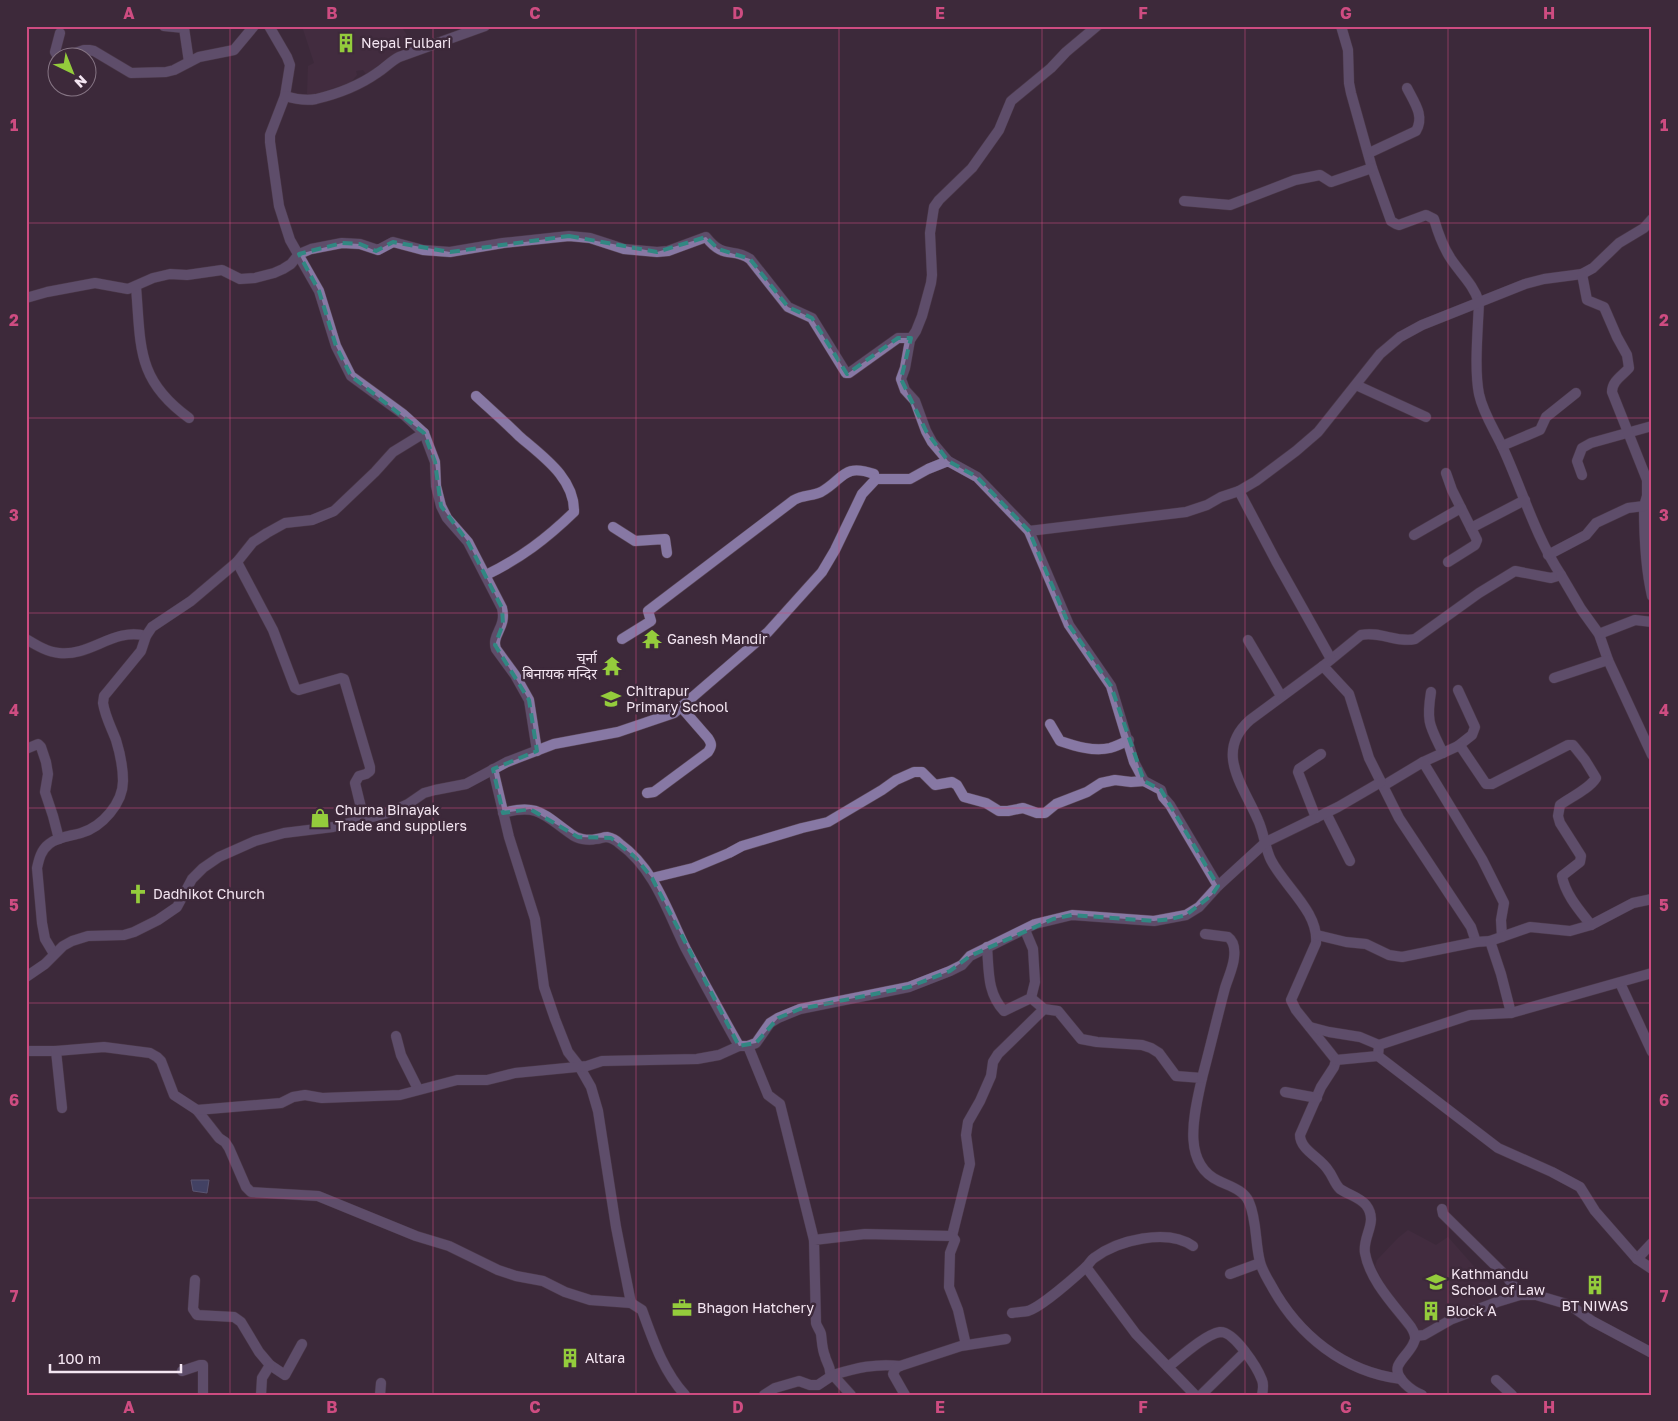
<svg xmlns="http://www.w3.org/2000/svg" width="1678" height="1421" font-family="'Golos Text','Noto Sans Devanagari',sans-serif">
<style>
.built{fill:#493046}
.water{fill:#4b5e95;stroke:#7e87b1}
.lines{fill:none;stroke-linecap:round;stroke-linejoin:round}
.minor-casing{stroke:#5a4757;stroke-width:11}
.minor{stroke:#8778a4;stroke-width:10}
.marked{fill:none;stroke:#318782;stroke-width:4;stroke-dasharray:10 6;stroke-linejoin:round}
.grid{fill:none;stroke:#ce4c81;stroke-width:1;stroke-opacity:0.55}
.labels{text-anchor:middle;stroke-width:5;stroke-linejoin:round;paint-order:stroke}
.poi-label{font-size:14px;fill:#f4e6f2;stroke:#3d293a;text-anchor:start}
.neatline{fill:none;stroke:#ce4c81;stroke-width:2}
.grid-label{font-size:16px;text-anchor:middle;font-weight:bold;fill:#ce4c81}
</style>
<rect width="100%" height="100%" fill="#3d293a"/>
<!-- built -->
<g class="built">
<polygon points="302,26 401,26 416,49 389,57 373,72 366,74 363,70 356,71 357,75 351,82 316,94 307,94 308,66 314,63"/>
<polygon points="1408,1230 1436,1245 1448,1237 1502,1298 1465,1307 1423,1333 1420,1333 1388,1292 1375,1266 1377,1260 1398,1238"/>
</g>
<!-- water -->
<polygon class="water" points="191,1180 209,1180 207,1193 193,1191"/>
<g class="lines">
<defs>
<g id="minor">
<polyline points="164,26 184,28 189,62"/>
<path d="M 269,26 L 287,57 L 290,65 L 285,96 L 270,135 L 270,142 L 279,206 L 290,240 L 319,291 L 336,346 L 351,376 L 403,414 L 424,433 L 435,462 L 436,486 L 441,506 L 447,518 L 468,542 L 502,608 C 507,628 491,634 496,649 L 515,675 L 529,700 L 537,751"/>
<path d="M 1341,26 L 1348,50 L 1349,83 L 1351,93 L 1372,168 L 1391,221 L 1396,224 L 1399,225 L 1426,215 L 1434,219 C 1438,233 1443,247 1451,259 C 1461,274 1473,284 1479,302 C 1478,329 1474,369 1479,394 C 1483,413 1494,429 1502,446 C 1522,489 1535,536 1561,575 L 1551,578 L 1515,571 L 1479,593 L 1415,639 C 1397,643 1380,631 1361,635 L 1323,666 L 1250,720 C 1214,752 1243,785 1258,820 C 1264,833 1265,848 1271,860 C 1284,886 1319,912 1316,943 L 1291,1000 L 1296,1010 L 1336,1060 L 1334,1067 L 1321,1087 L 1300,1135 C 1300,1150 1321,1158 1328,1170 C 1333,1176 1334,1183 1340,1189 C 1349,1195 1359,1197 1366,1205 C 1379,1222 1362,1236 1365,1253 C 1370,1281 1395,1306 1411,1327 C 1414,1332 1417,1337 1414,1342 C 1411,1351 1402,1357 1398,1366 C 1394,1378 1412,1391 1422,1395"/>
<polyline points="60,33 55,52 58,57 63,57 84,50 89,50 94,51 131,73 166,72 174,70 199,57 234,50 254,26"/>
<path d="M 285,96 C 295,99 306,101 316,99 C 337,94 360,85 377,73 C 385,68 391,61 399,57 L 485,26"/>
<path d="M 1369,153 L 1416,131 C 1425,116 1414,102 1407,88"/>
<polyline points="1184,201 1230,205 1295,180 1320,175 1331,182 1372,168"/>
<path d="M 136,287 C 141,346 136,380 189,418"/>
<path d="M 26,298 L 47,292 L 95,283 L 128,289 L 153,278 L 170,274 L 187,275 L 222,270 L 240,279 L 255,278 L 274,273 L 283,269 L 291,264 L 299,254 L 311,249 L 342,243 L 360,244 L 378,250 L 393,242 L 423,250 L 450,252 L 503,243 L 569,236 L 590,238 L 624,249 L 657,252 L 668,251 L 706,237 C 724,260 732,247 750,259 L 788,307 L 812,318 L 846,373 L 849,373 L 898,338 L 911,338"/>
<polyline points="1356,385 1426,417"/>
<path d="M 476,396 C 490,409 505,422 519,436 C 542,456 575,478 574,512 C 546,539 521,558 486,575"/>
<polyline points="1502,446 1540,430 1546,417 1576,393"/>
<polyline points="948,461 932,442 926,431 915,401 905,390 901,379 905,368 910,340 916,331 922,316 931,283 932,275 930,233 934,207 939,200 972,168 999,130 1011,101 1051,68 1066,52 1097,26"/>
<polyline points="1446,473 1452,490 1477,540 1475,545 1448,562"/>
<polyline points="1582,475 1577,461 1582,448 1591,443 1652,426"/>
<polyline points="1239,491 1276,561 1331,659"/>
<path d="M 1644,506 C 1644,537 1645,566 1652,596"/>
<polyline points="613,527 635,541 665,539 667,553"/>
<polyline points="1471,528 1525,500"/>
<polyline points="1029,531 1186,512 1207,505 1221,497 1239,491 1256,481 1296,451 1318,432 1380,354 1400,337 1422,325 1525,284 1544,279 1582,274 1593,268 1619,243 1644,228 1652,219"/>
<polyline points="1414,535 1461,508"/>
<path d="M 1548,555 L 1586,535 L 1596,523 L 1628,508 L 1644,506 L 1647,496 L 1647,480 L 1612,392 C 1612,381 1622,376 1629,368 L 1627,355 L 1617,337 L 1604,307 L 1587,300 L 1582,274"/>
<polyline points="237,562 273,630 295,688 299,690 341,678 344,679 370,767 370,771 366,774 359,776 355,783 364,820"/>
<polyline points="1561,575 1581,609 1599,634 1608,660 1652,755"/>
<polyline points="1599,634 1635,620 1652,622"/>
<path d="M 26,639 C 36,645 47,652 59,653 C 90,657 114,627 146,636"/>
<path d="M 622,639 L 651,621 L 648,611 L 794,500 C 803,495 813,496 821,492 C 844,479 843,463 874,474"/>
<polyline points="1248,640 1281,696"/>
<polyline points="1323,666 1349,694 1369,758 1399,818 1471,927 1476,942"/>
<polyline points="1554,678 1608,660"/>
<path d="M 1431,692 C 1426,723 1430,726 1443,753"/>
<path d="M 1050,724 L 1060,741 C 1075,746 1094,752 1110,748 C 1117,746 1123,743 1129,740"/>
<polyline points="1458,746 1472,735 1475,727 1458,690"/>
<polyline points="26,749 38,744 41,747 46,762 48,774 45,792 53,816 59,839"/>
<path d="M 1423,762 L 1458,746 L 1461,747 L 1486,784 L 1492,784 L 1568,745 L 1573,745 L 1585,760 L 1596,778 C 1589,789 1571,797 1560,805 L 1558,816 L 1560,823 L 1581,856 L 1580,862 L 1562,876 C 1565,894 1580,911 1591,925"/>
<polyline points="493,769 509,837 535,919 544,987 555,1019 568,1052 579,1066 591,1087 598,1111 616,1227 631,1303"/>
<polyline points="1383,786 1423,762 1482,859 1504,903 1501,920 1502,937"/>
<path d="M 647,793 L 654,792 L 708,752 C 712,746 712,744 708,738 L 681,707"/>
<path d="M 503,813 C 538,803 544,815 571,834 C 577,839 588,841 596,839 C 600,839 603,837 607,837 C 612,838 617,841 620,844 C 655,869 668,913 686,949 C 703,981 721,1014 739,1046"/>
<polyline points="1326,813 1350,861"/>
<polyline points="1316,818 1298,772 1299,769 1321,754"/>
<polyline points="652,878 693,868 729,853 742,846 802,828 828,822 882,790 896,780 914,772 922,772 935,785 952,782 957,785 964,797 986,803 999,811 1008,811 1023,808 1037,813 1045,813 1056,804 1087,792 1101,783 1115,780 1131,782 1144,781"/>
<polyline points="1317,935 1346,942 1366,944 1389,955 1402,957 1476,942 1490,941 1530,927 1570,931 1591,925 1633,903 1652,899"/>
<polyline points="1490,941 1501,974 1511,1013"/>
<path d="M 987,947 C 989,971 987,993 1004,1011 L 1031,998 L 1035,982 L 1033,949 L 1025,930"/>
<path d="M 54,954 L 45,939 L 42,923 L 37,868 C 39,859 41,850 49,844 C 57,837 71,836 81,833 C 102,827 123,803 123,781 C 123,768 120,753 116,740 C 111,727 105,716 103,703 L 104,696 L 109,690 L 141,651 L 146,636 L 152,627 L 191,601 L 237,562 L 253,542 L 267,533 L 285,523 L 312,520 L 334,511 L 375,472 L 393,452 L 424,433"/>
<polyline points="26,977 45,964 63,946 72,941 88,936 124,935 134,932 158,920 177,907 192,879 203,868 219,857 255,841 284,833 333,827 388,813 408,804 424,793 435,790 466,784 507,762 554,744 618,732 674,713 768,632 822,572 835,550 862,494 876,479 910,479 928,469 948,461 977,477 1029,531 1069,625 1111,686 1134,762 1144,781 1161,790 1163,797 1170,805 1218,886"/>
<polyline points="1620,983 1652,1052"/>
<path d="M 1031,998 L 1044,1009 L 1058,1011 L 1081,1039 L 1097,1042 L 1142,1045 L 1151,1048 L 1159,1053 L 1176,1076 L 1202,1078 C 1195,1111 1180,1163 1219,1181 C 1229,1186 1244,1190 1249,1202 C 1257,1220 1255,1243 1260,1262 C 1262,1270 1267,1278 1271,1285 C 1298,1335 1344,1372 1401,1379"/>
<polyline points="1310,1027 1329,1032 1360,1037 1379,1045"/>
<polyline points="396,1036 401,1055 418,1089"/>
<polyline points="748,1046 768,1095 780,1104 814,1240"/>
<path d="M 26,1051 L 56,1051 L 104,1047 L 150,1053 L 157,1057 L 161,1061 L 174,1095 L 197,1110 L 219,1138 L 225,1142 L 229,1148 L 246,1187 L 251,1192 L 318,1196 L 416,1236 L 449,1246 L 498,1270 L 516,1276 L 543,1281 L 565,1292 L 590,1300 L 631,1303 L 642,1310 C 653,1340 663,1371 685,1395"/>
<polyline points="56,1051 62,1108"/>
<polyline points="1378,1056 1379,1045 1470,1015 1511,1013 1652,973"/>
<polyline points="1336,1060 1378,1056 1498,1148 1552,1172 1580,1187 1595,1211 1637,1259 1652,1243"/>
<path d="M 1202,1078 C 1210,1048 1217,1018 1225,988 C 1228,978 1233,968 1234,958 C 1235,950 1235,942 1228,937 L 1205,934"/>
<polyline points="1285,1092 1317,1098"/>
<polyline points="197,1110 281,1103 293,1097 305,1095 322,1098 400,1095 457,1080 487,1080 515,1073 587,1066 602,1061 697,1059 719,1055 739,1046 748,1046 756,1043 770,1023 778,1018 800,1009 909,987 950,971 962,965 970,956 1035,924 1072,915 1154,921 1186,915 1199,907 1218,886 1266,842 1338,807 1381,782"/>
<polyline points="1442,1209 1443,1214 1507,1277 1520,1295"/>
<polyline points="952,1236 970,1164 966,1135 968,1122 980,1101 991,1076 993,1062 998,1054 1044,1009"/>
<polyline points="1637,1259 1652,1269"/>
<polyline points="1086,1267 1136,1334 1195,1395"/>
<polyline points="1230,1274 1260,1263"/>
<polyline points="195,1280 193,1309 197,1315 234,1317 241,1322 259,1352 270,1365 285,1375 302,1344"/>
<path d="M 1012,1313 C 1017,1312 1023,1312 1028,1311 C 1041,1307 1075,1277 1086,1267 C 1089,1264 1091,1260 1094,1258 C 1118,1240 1167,1228 1193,1246"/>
<polyline points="1415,1336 1424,1335 1452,1319 1497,1302 1520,1295 1536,1295 1570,1305 1592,1321 1652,1353"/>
<path d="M 900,1366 C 876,1363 856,1368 833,1375 L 830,1372 C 830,1365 826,1362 825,1356 C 822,1349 822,1341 821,1334 C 820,1330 817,1327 816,1323 L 814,1240 L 865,1234 L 952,1236 L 955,1240 L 950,1253 L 949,1287 L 958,1310 L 966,1345"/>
<path d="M 1168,1367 C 1181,1357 1204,1335 1220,1332 C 1234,1331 1257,1367 1262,1380 C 1264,1385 1263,1390 1262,1395"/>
<polyline points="182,1371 200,1365 203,1365 203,1395"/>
<polyline points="1496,1380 1512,1395"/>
<polyline points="261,1395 262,1378 270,1365"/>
<polyline points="380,1395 381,1383"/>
<polyline points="764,1395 775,1388 799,1381 810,1385 818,1385 833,1375 851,1395"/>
<polyline points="905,1395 893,1374 896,1368 900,1366 961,1346 1006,1339"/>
<polyline points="1201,1395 1245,1352"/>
</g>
</defs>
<!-- minor casing -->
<use href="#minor" class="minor-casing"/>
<!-- minor -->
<use href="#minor" class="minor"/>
</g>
<!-- marked area -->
<path d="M0 0H1678V1421H0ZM 569,236 L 657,252 L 706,237 L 718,249 L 750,259 L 788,307 L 812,318 L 847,374 L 898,338 L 911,338 L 901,379 L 926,431 L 948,461 L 977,477 L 1029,531 L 1069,625 L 1111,686 L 1144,781 L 1161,790 L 1218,886 L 1212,895 L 1186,915 L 1171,919 L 1154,921 L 1072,915 L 1053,919 L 970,956 L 950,971 L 909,987 L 800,1009 L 778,1018 L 756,1043 L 739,1046 L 652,878 L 635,857 L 611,838 L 578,837 L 530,809 L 503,813 L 493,769 L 537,751 L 529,700 L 495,645 L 503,624 L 502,608 L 468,542 L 441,506 L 435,462 L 424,433 L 351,376 L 336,346 L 319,291 L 299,254 L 342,243 L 360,244 L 376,251 L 393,242 L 450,252 Z" fill="#3d293a" fill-opacity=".55" fill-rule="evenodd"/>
<path class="marked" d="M 569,236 L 657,252 L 706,237 L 718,249 L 750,259 L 788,307 L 812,318 L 847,374 L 898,338 L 911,338 L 901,379 L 926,431 L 948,461 L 977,477 L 1029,531 L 1069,625 L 1111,686 L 1144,781 L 1161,790 L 1218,886 L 1212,895 L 1186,915 L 1171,919 L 1154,921 L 1072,915 L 1053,919 L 970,956 L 950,971 L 909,987 L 800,1009 L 778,1018 L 756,1043 L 739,1046 L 652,878 L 635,857 L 611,838 L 578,837 L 530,809 L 503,813 L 493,769 L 537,751 L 529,700 L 495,645 L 503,624 L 502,608 L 468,542 L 441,506 L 435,462 L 424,433 L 351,376 L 336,346 L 319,291 L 299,254 L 342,243 L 360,244 L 376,251 L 393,242 L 450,252 Z"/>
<!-- grid -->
<path class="grid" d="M 230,26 L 230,1395M 433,26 L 433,1395M 636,26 L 636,1395M 839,26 L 839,1395M 1042,26 L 1042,1395M 1245,26 L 1245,1395M 1448,26 L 1448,1395M 26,223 L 1652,223M 26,418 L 1652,418M 26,613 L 1652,613M 26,808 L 1652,808M 26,1003 L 1652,1003M 26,1198 L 1652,1198"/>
<!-- icons -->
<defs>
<symbol id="building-bare" viewBox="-9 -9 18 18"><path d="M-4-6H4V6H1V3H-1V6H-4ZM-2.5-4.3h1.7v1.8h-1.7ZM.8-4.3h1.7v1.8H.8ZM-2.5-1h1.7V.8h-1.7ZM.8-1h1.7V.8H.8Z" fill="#94cc3c" stroke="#3d293a" stroke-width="2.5" paint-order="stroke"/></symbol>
<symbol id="temple-bare" viewBox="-9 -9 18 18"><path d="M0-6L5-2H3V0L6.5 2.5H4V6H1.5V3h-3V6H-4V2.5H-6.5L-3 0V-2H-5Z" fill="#94cc3c" stroke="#3d293a" stroke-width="2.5" paint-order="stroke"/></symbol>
<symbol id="school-bare" viewBox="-9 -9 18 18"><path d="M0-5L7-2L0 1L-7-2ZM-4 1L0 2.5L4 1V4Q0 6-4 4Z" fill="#94cc3c" stroke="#3d293a" stroke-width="2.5" paint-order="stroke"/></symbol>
<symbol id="shop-bare" viewBox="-9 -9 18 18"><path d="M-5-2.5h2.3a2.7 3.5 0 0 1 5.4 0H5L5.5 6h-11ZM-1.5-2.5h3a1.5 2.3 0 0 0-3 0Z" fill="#94cc3c" stroke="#3d293a" stroke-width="2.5" paint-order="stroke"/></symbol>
<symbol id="church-bare" viewBox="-9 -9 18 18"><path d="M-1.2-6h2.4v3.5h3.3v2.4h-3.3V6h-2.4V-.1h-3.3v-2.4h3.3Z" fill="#94cc3c" stroke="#3d293a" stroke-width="2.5" paint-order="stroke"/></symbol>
<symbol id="university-bare" viewBox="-9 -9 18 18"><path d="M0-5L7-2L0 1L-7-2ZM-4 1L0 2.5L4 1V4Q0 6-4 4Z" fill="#94cc3c" stroke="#3d293a" stroke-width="2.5" paint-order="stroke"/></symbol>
<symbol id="office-bare" viewBox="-9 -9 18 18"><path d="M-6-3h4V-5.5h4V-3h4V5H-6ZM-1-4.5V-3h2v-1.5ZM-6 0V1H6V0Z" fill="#94cc3c" stroke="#3d293a" stroke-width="2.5" paint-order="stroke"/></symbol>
</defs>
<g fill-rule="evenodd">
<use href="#building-bare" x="332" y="29" width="28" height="28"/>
<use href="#temple-bare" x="638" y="625" width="28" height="28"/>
<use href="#temple-bare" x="598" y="652" width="28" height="28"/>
<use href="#school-bare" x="597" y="685" width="28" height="28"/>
<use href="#shop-bare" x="306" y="804" width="28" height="28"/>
<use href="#church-bare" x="124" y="880" width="28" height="28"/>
<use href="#university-bare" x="1422" y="1268" width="28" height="28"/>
<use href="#building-bare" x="1581" y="1271" width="28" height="28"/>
<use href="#office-bare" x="668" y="1294" width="28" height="28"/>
<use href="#building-bare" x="1417" y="1297" width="28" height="28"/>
<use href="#building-bare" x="556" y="1344" width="28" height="28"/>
</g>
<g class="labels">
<!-- poi labels -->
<g class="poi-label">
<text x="361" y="48">Nepal Fulbari</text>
<text x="667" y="644">Ganesh Mandir</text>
<text x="597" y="663" text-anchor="end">चुर्ना<tspan x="597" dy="16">बिनायक मन्दिर</tspan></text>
<text x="626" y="696">Chitrapur<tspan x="626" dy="16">Primary School</tspan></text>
<text x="335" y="815">Churna Binayak<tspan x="335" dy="16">Trade and suppliers</tspan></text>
<text x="153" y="899">Dadhikot Church</text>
<text x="1451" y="1279">Kathmandu<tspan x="1451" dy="16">School of Law</tspan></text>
<text x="1595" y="1311" text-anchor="middle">BT NIWAS</text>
<text x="697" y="1313">Bhagon Hatchery</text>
<text x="1446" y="1316">Block A</text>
<text x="585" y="1363">Altara</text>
</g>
</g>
<!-- border -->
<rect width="1678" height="1421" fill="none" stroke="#3d293a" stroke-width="55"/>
<!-- north arrow -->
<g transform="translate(72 72) rotate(137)"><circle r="24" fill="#3d293a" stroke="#867584"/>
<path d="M0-4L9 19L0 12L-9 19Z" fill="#94cc3c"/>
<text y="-8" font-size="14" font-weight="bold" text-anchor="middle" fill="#f4e6f2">N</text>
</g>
<!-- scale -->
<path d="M50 1364v8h131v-8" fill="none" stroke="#f4e6f2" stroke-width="2.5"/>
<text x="58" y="1364" font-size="15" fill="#f4e6f2" stroke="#3d293a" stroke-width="4" paint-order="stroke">100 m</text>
<rect x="28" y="28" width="1622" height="1366" class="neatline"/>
<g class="grid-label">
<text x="129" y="19">A</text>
<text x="332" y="19">B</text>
<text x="535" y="19">C</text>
<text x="738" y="19">D</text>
<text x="940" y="19">E</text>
<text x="1143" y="19">F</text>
<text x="1346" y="19">G</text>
<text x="1549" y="19">H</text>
<text x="14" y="131">1</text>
<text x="1664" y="131">1</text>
<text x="14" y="326">2</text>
<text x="1664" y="326">2</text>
<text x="14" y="521">3</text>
<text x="1664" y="521">3</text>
<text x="14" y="716">4</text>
<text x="1664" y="716">4</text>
<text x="14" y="911">5</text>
<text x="1664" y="911">5</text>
<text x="14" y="1106">6</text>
<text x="1664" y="1106">6</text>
<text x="14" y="1302">7</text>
<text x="1664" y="1302">7</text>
<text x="129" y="1413">A</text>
<text x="332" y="1413">B</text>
<text x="535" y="1413">C</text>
<text x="738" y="1413">D</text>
<text x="940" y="1413">E</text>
<text x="1143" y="1413">F</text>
<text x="1346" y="1413">G</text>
<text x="1549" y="1413">H</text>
</g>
</svg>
